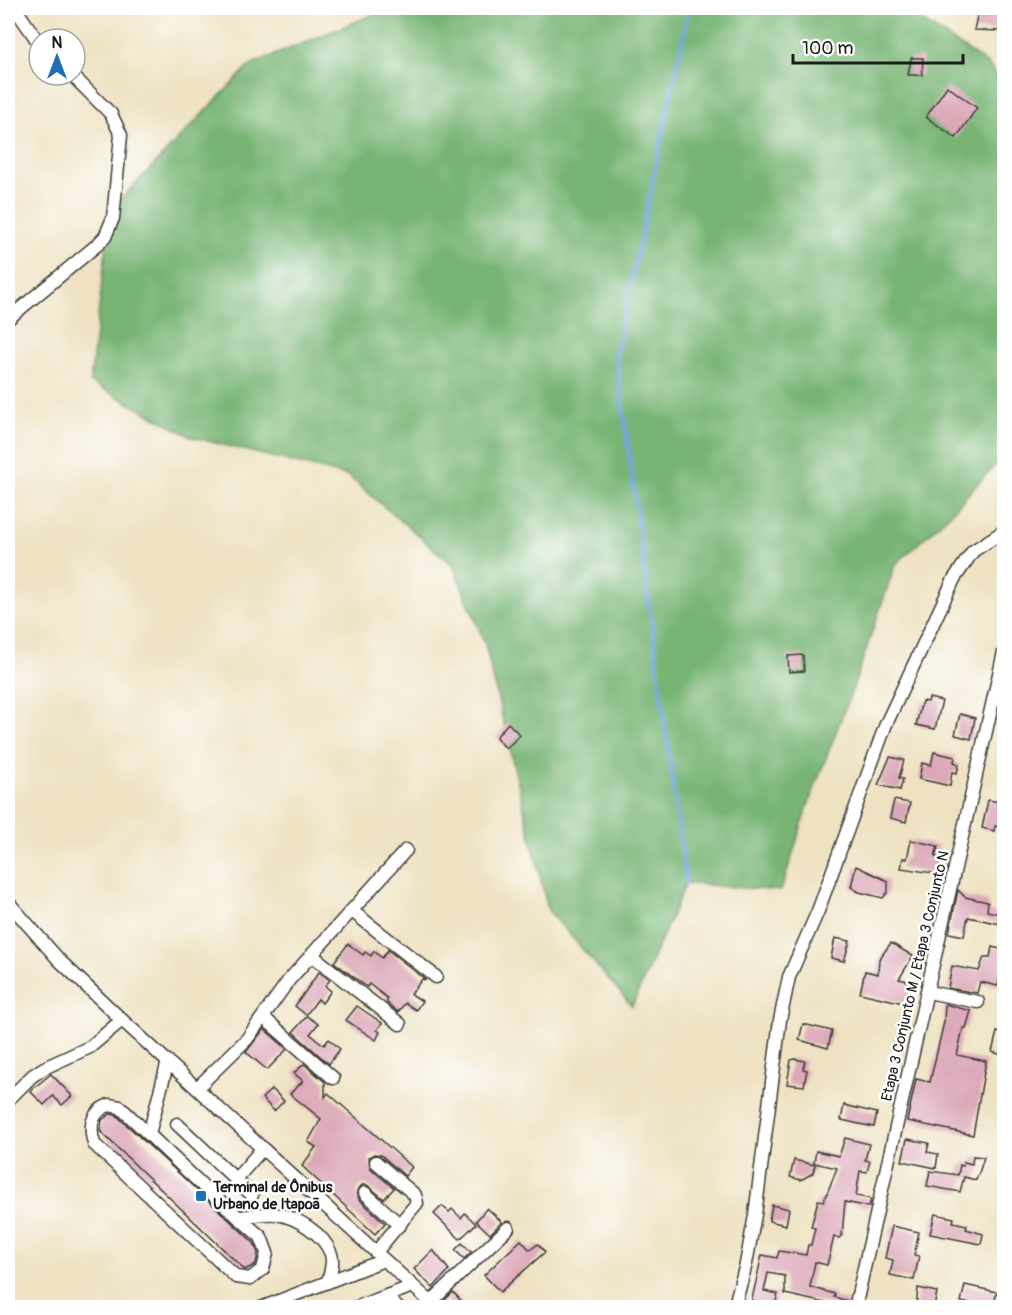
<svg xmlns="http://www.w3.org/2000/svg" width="1012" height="1315" font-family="Pangolin,sans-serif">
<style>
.forest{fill:#78b574;stroke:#4a6848;stroke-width:1.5}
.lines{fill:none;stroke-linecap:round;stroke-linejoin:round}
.stream{stroke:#76a7e1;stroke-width:4}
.building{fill:#dba8b8}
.minor-casing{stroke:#3c3a35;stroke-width:15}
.minor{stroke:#fff;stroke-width:12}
.poi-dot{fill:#1f6fb2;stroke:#fff;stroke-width:2}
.labels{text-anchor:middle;stroke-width:5;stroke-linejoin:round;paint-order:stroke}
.street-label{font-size:15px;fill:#1c1c1c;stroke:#fff}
.poi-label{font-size:15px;font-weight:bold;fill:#1c1c1c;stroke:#fff;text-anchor:start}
</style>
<rect width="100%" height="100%" fill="#fff"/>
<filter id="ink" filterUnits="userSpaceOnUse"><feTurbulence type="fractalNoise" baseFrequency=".0167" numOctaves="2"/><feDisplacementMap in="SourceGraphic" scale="12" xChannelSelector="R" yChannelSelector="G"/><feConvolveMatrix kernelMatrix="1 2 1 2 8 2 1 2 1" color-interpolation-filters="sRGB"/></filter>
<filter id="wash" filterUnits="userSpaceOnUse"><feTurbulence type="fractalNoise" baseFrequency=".008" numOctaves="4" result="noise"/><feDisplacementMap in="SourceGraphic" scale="24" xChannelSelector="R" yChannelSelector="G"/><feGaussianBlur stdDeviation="1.35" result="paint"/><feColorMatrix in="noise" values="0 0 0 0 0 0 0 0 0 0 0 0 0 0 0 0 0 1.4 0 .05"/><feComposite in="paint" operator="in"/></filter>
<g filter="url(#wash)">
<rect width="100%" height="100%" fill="#eee2c2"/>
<!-- forest -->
<polygon class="forest" points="389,8 903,8 988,64 1004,86 1004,455 950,514 895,565 854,685 808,805 781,891 686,883 632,1006 548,910 485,644 453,565 348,476 192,437 90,382 111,209 250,65"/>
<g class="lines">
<!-- stream -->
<polyline class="stream" points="686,883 616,355 689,8"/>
</g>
<g id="blocks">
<!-- building -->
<g class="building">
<polygon points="979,8 1004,8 1003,31 974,30"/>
<polygon points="911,58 923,58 922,75 908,75"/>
<polygon points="947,86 977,108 956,138 926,117"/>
<polygon points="803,655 804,671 789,672 788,656"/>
<polygon points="929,698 942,701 935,729 916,725 922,701 928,702"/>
<polygon points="960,714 975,718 971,739 955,735"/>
<polygon points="508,723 520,735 506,749 496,737"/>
<polygon points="934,752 955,757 954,762 959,764 957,773 952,772 950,786 919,779 922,763 931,765"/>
<polygon points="890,757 904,760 899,778 903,779 900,790 878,785"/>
<polygon points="894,800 910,803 906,822 890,818"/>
<polygon points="988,800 1005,803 1005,827 995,826 994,831 982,828"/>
<polygon points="911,840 938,846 935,857 940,858 939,861 941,862 939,874 901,868 903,858 907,859"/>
<polygon points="856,866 888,881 888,892 883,898 859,892 851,887"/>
<polygon points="958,890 965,897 988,902 987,911 1005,915 1005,925 968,917 964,936 949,933"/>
<polygon points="835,938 850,941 844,961 831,958"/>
<polygon points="891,943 913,956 899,979 913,982 908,1004 860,993 865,971 878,974 879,959"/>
<polygon points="348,944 363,955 365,952 371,956 374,951 382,958 388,950 426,980 422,979 411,994 422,1001 416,1010 405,1003 398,1012 387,1003 387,998 369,984 367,987 334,962"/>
<polygon points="992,947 1005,950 1005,969 1001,968 998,986 980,982 977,993 948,988 952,966 979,971 984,957 990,957"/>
<polygon points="319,972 330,980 325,986 331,991 322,1003 318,999 306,1015 295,1006"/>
<polygon points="945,1004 971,1011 966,1028 963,1028 957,1055 986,1061 973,1135 907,1121 916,1079 930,1082 944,1022"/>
<polygon points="357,1006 382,1023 377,1030 380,1032 376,1040 346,1020"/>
<polygon points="307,1016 318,1024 310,1034 324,1045 329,1039 340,1049 329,1064 293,1032"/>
<polygon points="803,1024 832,1031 828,1048 799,1040"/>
<polygon points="264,1029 287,1049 267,1070 246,1052"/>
<polygon points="997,1032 1005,1034 1002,1055 992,1052"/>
<polygon points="795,1059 805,1061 803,1069 807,1070 804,1086 787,1084 791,1060"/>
<polygon points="304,1064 325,1082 325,1097 328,1093 412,1167 405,1176 381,1155 374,1154 369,1157 370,1168 394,1188 384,1199 367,1185 362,1185 357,1191 359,1199 385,1223 375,1234 302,1166 316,1147 308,1142 321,1119 290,1094 303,1081 294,1073"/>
<polygon points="51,1074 72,1096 62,1105 53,1096 44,1105 30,1091"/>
<polygon points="272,1089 284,1101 274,1111 262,1098"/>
<polygon points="844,1105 877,1113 874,1127 841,1120"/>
<polygon points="110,1114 116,1115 254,1243 258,1253 256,1264 245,1270 100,1131 102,1120"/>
<polygon points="845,1138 869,1144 865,1160 870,1161 867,1172 860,1171 856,1196 871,1199 869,1207 845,1202 842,1235 839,1238 834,1237 827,1265 815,1262 810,1287 835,1294 834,1297 848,1301 847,1308 785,1294 785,1276 768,1273 764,1291 778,1294 774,1308 750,1308 762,1255 777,1258 779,1251 806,1255 808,1245 811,1245 815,1228 811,1227 818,1200 824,1201 837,1168 814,1163 816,1151 839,1156"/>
<polygon points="907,1139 929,1143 927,1152 938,1154 936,1168 902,1161"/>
<polygon points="973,1156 984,1157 980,1170 976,1180 964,1177 960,1192 927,1186 930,1171 958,1175 960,1165 963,1166 964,1162 972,1164"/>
<polygon points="794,1160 815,1165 813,1173 801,1180 790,1177"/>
<polygon points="772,1205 789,1209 786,1225 769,1221"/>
<polygon points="442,1206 449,1212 452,1209 461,1218 465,1213 476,1224 460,1239 434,1214"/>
<polygon points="487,1208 502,1222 490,1234 476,1221"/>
<polygon points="935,1214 954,1218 953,1222 967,1225 966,1229 983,1234 981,1244 930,1234"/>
<polygon points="892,1226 919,1232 914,1255 919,1256 914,1280 890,1275 893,1260 885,1258"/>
<polygon points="521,1240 530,1250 538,1244 545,1252 500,1292 484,1275"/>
<polygon points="462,1243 471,1252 464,1259 455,1250"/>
<polygon points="433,1250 449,1270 433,1288 414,1269"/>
<polygon points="965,1285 997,1292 993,1308 961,1302"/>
<polygon points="918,1288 937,1292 934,1308 916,1308"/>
<polygon points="453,1292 468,1308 452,1308 445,1300"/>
</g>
</g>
</g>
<g filter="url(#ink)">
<use href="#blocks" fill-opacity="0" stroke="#3c3a35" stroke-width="1.5"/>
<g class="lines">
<defs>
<g id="minor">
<polyline points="15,8 39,43"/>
<polyline points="8,319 97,245 105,237 113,218 121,135 111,114 72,75"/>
<polyline points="8,902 59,960 122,1020 437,1308"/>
<polyline points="352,911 436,977"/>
<polyline points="313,956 400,1024"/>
<polyline points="928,992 978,1002"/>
<polyline points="264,1018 333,1078"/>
<polyline points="198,1087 247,1039 289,980 406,850"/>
<polyline points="8,1100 32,1076 44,1068 90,1047 122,1020"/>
<path d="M 109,1105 L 120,1107 L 203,1186 L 261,1237 L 267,1253 L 263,1269 L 250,1279 L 236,1277 L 94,1144 C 89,1127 91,1112 109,1105 Z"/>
<polyline points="177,1124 252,1195"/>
<polyline points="149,1134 168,1061"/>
<polyline points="376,1162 415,1195 417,1203 376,1252"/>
<polyline points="236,1179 263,1148"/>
<polyline points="365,1193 400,1225"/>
<path d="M 238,1217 C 250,1216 264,1213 275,1214 C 296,1216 324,1234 331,1254 C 334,1263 330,1273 328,1282"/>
<polyline points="386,1297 398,1308"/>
<polyline points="431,1302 508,1228"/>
<polyline points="261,1308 384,1260"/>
<polyline points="354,1308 413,1286"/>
<polyline points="734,1308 746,1264 755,1215 780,1020 789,977 818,911 886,724 954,579 973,551 1004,531"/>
<polyline points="855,1308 1004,652"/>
</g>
</defs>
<!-- minor casing -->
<use href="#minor" class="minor-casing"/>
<!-- minor -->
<use href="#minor" class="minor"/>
</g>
</g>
<!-- markers -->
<rect class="poi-dot" x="195" y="1190" width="12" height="12" rx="3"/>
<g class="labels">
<!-- street labels -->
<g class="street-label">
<text transform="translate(915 976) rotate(-77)" y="5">Etapa 3 Conjunto M / Etapa 3 Conjunto N</text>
</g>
<!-- poi labels -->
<g class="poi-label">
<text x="213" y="1192">Terminal de Ônibus<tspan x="213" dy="17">Urbano de Itapoã</tspan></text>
</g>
</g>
<!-- margin -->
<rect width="1012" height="1315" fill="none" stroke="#fff" stroke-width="30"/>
<!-- north arrow -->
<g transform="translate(57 57)"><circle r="28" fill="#ffffff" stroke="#a4a4a4" stroke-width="1.5"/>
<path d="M0-4.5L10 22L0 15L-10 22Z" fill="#1f6fb2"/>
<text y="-9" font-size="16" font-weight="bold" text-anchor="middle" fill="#1c1c1c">N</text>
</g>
<!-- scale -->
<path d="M793 54v9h170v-9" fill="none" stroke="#1c1c1c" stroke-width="3"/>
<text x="802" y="54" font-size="18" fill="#1c1c1c" stroke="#ffffff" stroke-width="4.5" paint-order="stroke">100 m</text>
</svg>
